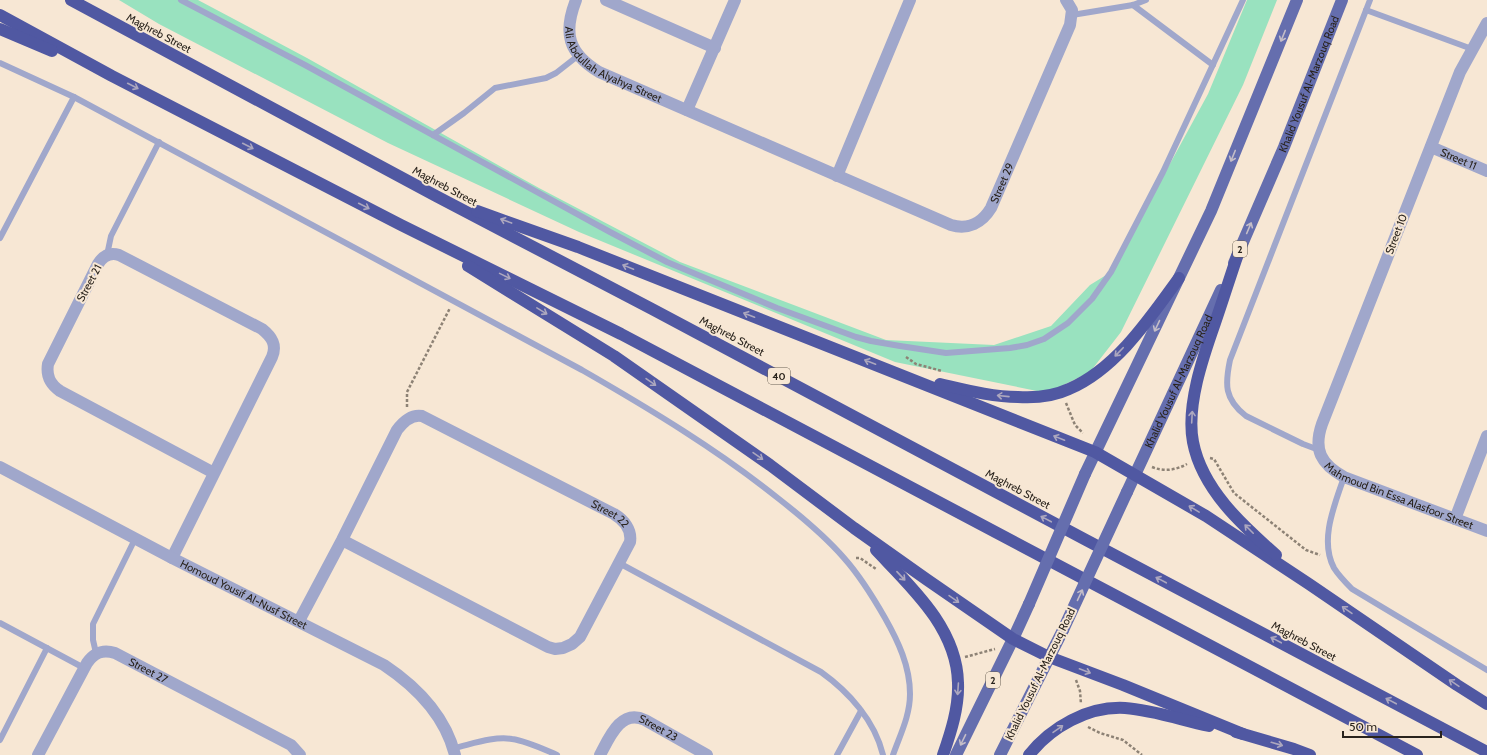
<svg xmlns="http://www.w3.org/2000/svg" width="1487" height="755" font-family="Cabin,sans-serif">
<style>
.green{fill:#99e2bf}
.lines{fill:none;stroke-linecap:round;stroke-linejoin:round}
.path{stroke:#8d8275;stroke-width:2.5;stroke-dasharray:3 2;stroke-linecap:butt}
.service{stroke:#a0a7cb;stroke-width:6}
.minor{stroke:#a0a7cb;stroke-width:12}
.tertiary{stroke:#a0a7cb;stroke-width:12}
.primary{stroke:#656eae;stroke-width:12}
.motorway{stroke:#5058a2;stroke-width:12}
.primary-bridge{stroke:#656eae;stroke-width:12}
.oneway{stroke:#c4bdc7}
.oneway2{stroke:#aca7be}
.labels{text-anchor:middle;stroke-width:4;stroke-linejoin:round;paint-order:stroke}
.shield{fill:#f7e7d4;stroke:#675e53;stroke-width:1}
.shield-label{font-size:10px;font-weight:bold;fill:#29231c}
.street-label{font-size:11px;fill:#29231c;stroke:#f7e7d4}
</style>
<rect width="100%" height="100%" fill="#f7e7d4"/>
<!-- green -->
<polygon class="green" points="119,0 198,0 307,58 539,188 680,262 886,340 994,345 1051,326 1090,285 1111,272 1208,94 1247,0 1277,0 1243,85 1121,332 1090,372 1047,393 895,362 579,232 388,143 159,24"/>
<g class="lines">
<!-- path -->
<g class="path">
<polyline points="906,357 916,364 942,371"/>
<polyline points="1066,403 1075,425 1083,433"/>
<polyline points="407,407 407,392 450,308"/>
<polyline points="1210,458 1214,459 1234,493 1306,550 1320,555"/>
<path d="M 1152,467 C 1164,472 1176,470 1187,464"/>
<polyline points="856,558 860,558 876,569"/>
<polyline points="965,657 995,649"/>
<polyline points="1076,680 1080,691 1081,704"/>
<polyline points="1088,727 1100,733 1123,740 1142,755"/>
</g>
<!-- service -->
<g class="service">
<polyline points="181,0 305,65 610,232 667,262 777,308 856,337 871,341 900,346 946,353 1010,348 1027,345 1044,339 1068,323 1092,299 1111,272 1163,172 1243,0"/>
<polyline points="1133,5 1213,65"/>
<polyline points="1366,10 1472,49"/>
<polyline points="1072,15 1133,5 1146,0"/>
<path d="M 0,63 L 74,97 L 582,370 C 650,409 718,450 779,499 C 802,517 825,536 844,558 C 860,576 873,597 885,618 C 898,641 910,666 910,694 C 910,716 900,735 893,755"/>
<polyline points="433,135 464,113 495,88 546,78 556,73 579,55"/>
<polyline points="0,238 74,97"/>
<polyline points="107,255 111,236 159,142"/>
<path d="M 1319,450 L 1303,444 L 1246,416 C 1224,399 1225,384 1230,360 L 1370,0"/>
<path d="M 1344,477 C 1335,504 1319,540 1334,568 C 1339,576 1346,583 1352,589 L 1487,670"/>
<path d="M 619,563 L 821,672 C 849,692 875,721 883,755"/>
<polyline points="0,623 84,668"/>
<polyline points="96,653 93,640 93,624 135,539"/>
<polyline points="0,740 47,648"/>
<path d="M 454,748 C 472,744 494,736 512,739 C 527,741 543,749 557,755"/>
<polyline points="837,755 861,711"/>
</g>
<!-- minor -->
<g class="minor">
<path id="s1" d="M 576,0 C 563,33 568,53 599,72 L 951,225 C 968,230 982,223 991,208 L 1070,25 L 1072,10 L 1066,0"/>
<polyline points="606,0 715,48"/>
<path id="s2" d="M 1487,23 L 1460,72 L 1322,424 C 1313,450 1321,464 1344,477 L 1487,531"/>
<polyline points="687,110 735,0"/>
<path id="s3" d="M 1431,147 L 1487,171"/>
<polyline points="837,176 910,0"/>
<polyline points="1455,519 1487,436"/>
<path d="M 172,558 L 272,357 C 277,345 272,337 262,329 L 119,255 C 110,252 103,256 98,264 L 48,364 C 46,376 50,384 60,391 L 214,473"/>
<path id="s4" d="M 299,621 L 342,540 L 397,430 C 403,422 411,414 422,416 L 614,514 C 624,520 632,530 630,542 L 580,637 L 572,644 L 563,648 L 555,649 L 548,647 L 342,540"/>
<path id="s5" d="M 38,755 L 87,663 C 94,653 102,649 115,653 L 291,745 L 300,755"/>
<path id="s6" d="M 600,755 C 609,738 621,708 645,720 L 707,755"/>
</g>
<!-- tertiary -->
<path class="tertiary" id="s7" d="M 0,467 L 172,558 L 384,665 C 417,687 445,715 455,755"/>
<!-- primary -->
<g class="primary">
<path id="s8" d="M 1234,263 L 1284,147 L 1342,0"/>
<polyline points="1085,474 1211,211 1297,0"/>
<path id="s9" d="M 1127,492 L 1221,290"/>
<polyline points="956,755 1013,639 1029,604"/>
<polyline points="1000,755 1063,630"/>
</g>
<!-- motorway -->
<g class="motorway">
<polyline points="71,0 436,196 652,309 1086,540 1487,752"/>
<polyline points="0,15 112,76 401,225 621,334 1417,755"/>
<polyline points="0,29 52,51"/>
<polyline points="477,211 578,247 1095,452 1206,516 1309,584 1457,685 1487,704"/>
<path d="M 1238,254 C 1230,277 1223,300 1215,323 C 1203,357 1186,406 1193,442 C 1202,489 1242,525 1276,555"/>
<polyline points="468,266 614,356 770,465 854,528 926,579 1013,639 1049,657 1123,685 1243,734"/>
<path d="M 940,384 C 966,390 992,397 1018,397 C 1034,398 1054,396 1069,389 C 1116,369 1150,318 1179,278"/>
<path d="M 876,550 C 911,587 957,628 958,683 C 959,707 951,732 943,755"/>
<polyline points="1236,732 1294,749 1310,755"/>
<path d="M 1029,755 C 1051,727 1088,706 1125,708 C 1153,710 1181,720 1209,726"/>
</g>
<!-- primary-bridge -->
<g class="primary-bridge">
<polyline points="1029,604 1085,474"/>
<polyline points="1063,630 1127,492"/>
</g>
</g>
<!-- one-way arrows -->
<defs><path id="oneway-shaft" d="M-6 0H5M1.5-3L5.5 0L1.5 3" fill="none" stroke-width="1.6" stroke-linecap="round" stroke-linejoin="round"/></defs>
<g class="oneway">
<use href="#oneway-shaft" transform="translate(1283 36) rotate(112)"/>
<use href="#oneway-shaft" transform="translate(1233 156) rotate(112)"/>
<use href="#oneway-shaft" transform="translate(1249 228) rotate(-67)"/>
<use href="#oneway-shaft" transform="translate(1157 326) rotate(115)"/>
<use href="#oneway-shaft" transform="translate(1080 595) rotate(-65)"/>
<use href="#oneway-shaft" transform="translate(963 740) rotate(116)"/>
</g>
<g class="oneway2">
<use href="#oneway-shaft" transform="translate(133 86) rotate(27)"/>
<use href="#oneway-shaft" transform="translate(248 146) rotate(27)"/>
<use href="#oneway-shaft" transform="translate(364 206) rotate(27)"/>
<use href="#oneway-shaft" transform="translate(506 221) rotate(-160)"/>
<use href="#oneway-shaft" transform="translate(628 267) rotate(-158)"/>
<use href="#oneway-shaft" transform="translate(505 276) rotate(26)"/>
<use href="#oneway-shaft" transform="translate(542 311) rotate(31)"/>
<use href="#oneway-shaft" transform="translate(749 315) rotate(-159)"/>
<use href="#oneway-shaft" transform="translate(1119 352) rotate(134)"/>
<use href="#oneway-shaft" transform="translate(870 362) rotate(-159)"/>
<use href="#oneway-shaft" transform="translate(651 382) rotate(35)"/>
<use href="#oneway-shaft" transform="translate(1003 396) rotate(-174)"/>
<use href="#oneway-shaft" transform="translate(1192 417) rotate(-87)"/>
<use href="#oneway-shaft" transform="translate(1059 438) rotate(-158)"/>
<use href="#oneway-shaft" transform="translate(758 456) rotate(35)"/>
<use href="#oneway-shaft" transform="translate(1194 509) rotate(-149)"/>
<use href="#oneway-shaft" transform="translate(1046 519) rotate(-152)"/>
<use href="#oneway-shaft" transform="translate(1249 529) rotate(-135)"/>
<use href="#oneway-shaft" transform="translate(901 576) rotate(47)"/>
<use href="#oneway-shaft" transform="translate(1161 580) rotate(-152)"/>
<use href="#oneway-shaft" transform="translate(954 599) rotate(35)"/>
<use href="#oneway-shaft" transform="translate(1347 610) rotate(-145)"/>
<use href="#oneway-shaft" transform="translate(1276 640) rotate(-152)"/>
<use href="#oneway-shaft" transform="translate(1085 671) rotate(21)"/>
<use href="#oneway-shaft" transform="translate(1454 683) rotate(-146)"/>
<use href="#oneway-shaft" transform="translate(958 689) rotate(94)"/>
<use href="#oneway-shaft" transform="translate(1391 701) rotate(-152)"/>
<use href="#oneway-shaft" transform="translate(1058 729) rotate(-35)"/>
<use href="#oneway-shaft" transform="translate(1277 744) rotate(16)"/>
</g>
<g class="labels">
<!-- shield labels -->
<g class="shield">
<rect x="1233" y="241" width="14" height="16" rx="3"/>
<rect x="768" y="368" width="22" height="16" rx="3"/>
<rect x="986" y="672" width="14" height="16" rx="3"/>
</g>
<g class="shield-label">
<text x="1240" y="253">2</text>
<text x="779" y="380">40</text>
<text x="993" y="684">2</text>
</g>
<!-- street labels -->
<g class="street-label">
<text transform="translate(159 33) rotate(28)" y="4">Maghreb Street</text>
<text dy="4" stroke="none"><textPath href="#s1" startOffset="90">Ali Abdullah Alyahya Street</textPath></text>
<text dy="4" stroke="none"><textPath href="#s8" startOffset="194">Khalid Yousuf Al-Marzouq Road</textPath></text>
<text dy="4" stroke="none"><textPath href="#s3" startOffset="30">Street 11</textPath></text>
<text dy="4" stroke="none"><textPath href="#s1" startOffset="543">Street 29</textPath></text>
<text transform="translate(445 186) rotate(28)" y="4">Maghreb Street</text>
<text transform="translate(1396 234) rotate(-69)" y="4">Street 10</text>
<text transform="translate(89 283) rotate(-62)" y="4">Street 21</text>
<text transform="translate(732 336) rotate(28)" y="4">Maghreb Street</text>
<text dy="4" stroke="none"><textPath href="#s9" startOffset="122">Khalid Yousuf Al-Marzouq Road</textPath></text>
<text transform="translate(1018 489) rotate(28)" y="4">Maghreb Street</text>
<text dy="4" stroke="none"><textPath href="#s2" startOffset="556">Mahmoud Bin Essa Alasfoor Street</textPath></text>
<text dy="4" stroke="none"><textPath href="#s4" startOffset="457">Street 22</textPath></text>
<text dy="4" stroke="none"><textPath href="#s7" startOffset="275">Homoud Yousif Al-Nusf Street</textPath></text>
<text transform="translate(1304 641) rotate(28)" y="4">Maghreb Street</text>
<text dy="4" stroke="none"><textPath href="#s5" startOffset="174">Street 27</textPath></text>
<text transform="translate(1040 674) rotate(-64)" y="4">Khalid Yousuf Al-Marzouq Road</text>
<text dy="4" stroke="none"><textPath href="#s6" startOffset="80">Street 23</textPath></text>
</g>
</g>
<!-- scale -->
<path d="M1343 731v6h98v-6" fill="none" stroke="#29231c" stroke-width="2"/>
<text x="1349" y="731" font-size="12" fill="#29231c" stroke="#f7e7d4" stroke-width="3" paint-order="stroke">50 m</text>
</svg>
